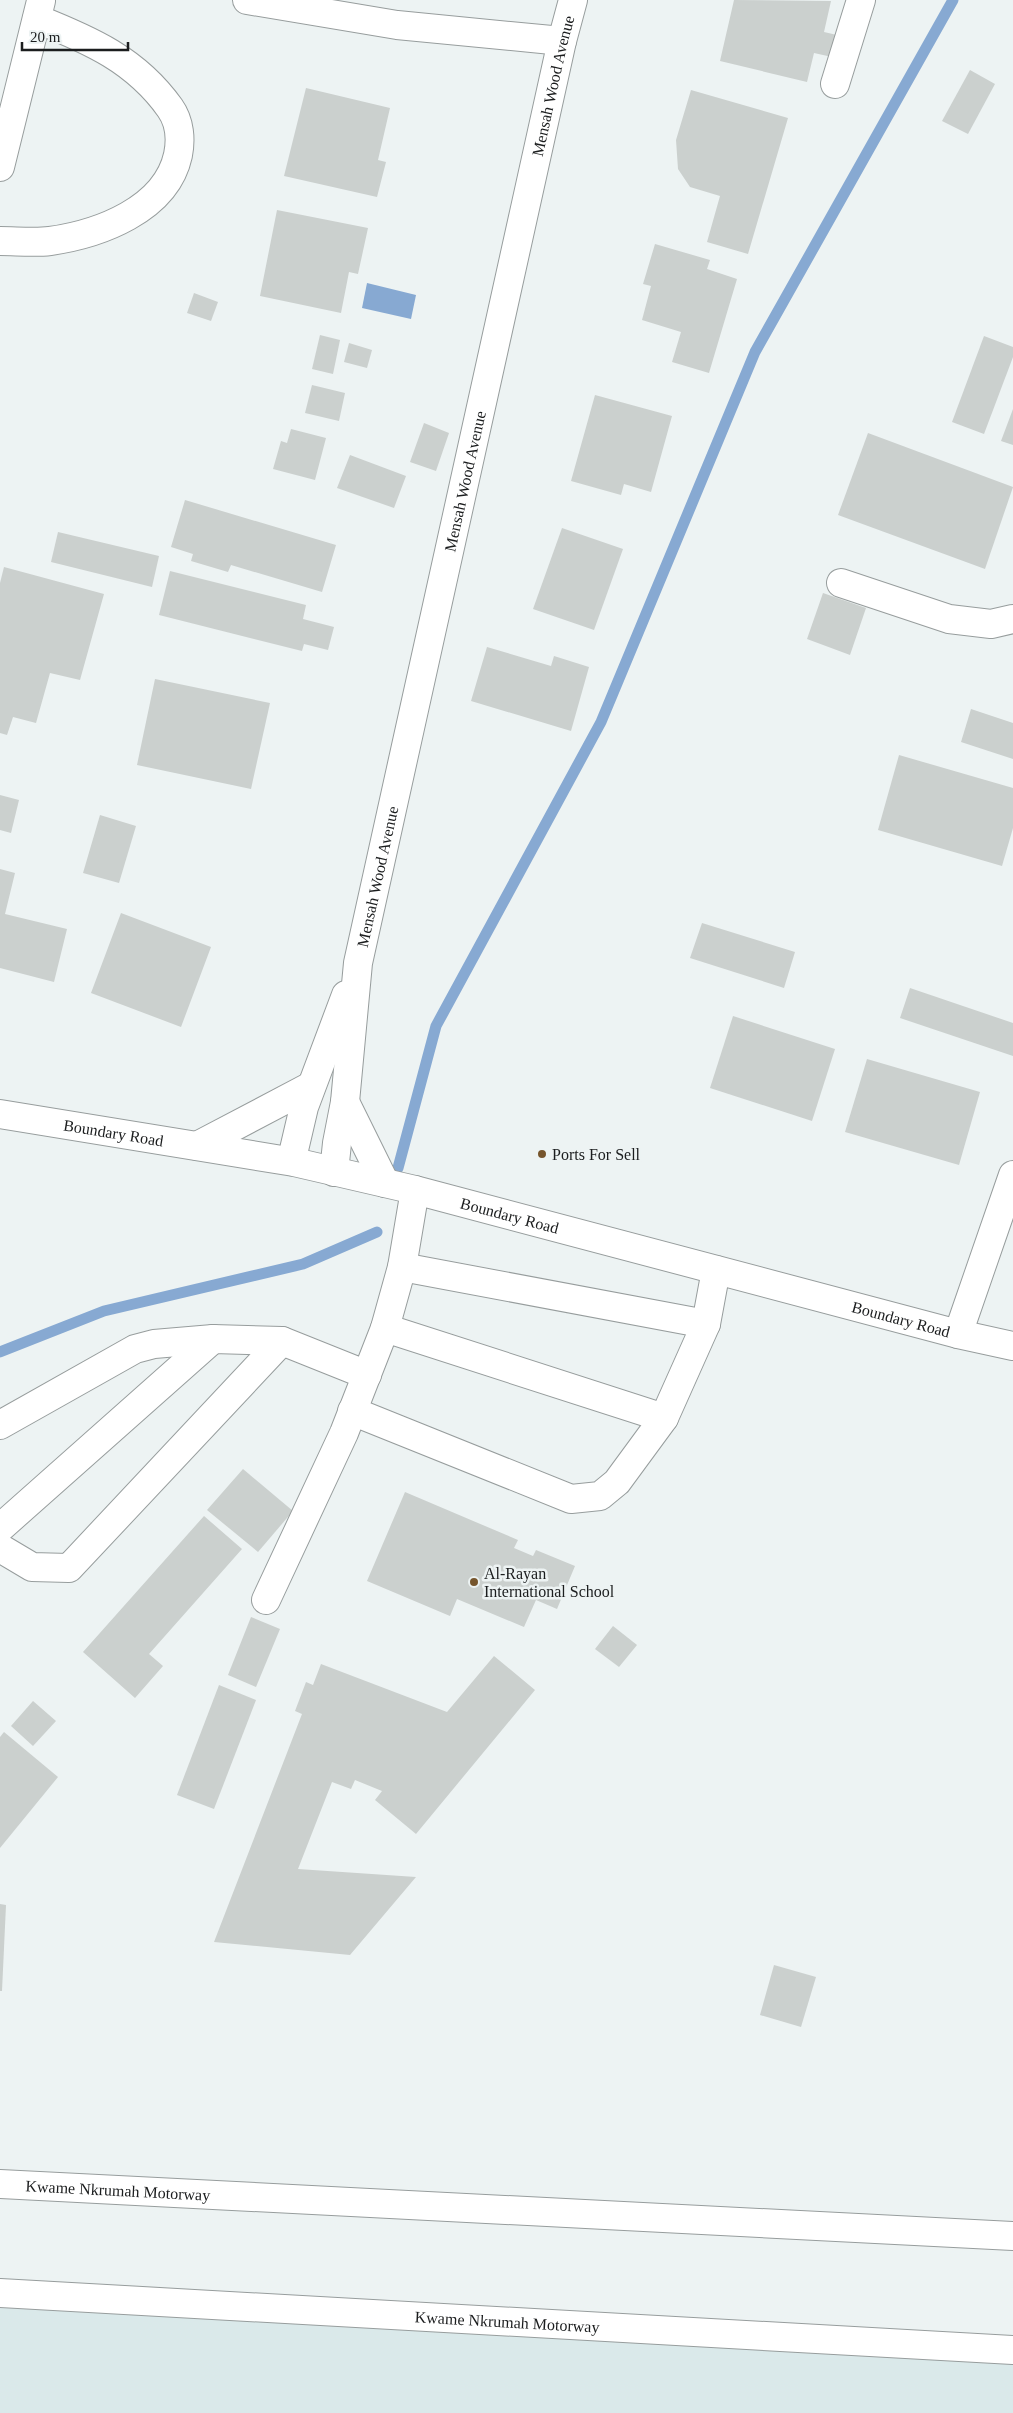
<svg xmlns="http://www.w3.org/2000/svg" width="1013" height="2413" font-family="Georgia,serif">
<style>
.built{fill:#dae9ea}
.water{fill:#87a9d2}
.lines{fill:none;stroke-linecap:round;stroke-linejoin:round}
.stream{stroke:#87a9d2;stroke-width:11}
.building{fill:#cbd0ce}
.minor-casing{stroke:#979d9d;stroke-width:30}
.major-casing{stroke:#979d9d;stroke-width:30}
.highway-casing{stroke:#979d9d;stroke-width:30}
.minor{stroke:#fff;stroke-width:28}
.major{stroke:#fff;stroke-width:28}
.highway{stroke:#fff;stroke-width:28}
.poi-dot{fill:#76552c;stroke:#edf3f3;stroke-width:2}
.labels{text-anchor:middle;stroke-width:5;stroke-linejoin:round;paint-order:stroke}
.street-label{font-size:16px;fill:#1b1d1e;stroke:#edf3f3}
.poi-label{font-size:16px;fill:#1b1d1e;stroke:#edf3f3;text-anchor:start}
</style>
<rect width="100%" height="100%" fill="#edf3f3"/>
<!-- built -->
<polygon class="built" points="0,2307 1013,2361 1013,2413 0,2413"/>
<!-- water -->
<polygon class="water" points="367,283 416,295 411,319 362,308"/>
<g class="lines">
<!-- stream -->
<g class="stream">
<polyline points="398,1168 436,1026 601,722 755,352 953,0"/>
<polyline points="0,1352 104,1311 303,1264 377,1232"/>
</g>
</g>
<!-- building -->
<g class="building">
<polygon points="734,0 831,1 824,32 837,35 832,57 814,53 807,82 720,61"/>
<polygon points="970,70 995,84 968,134 942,121"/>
<polygon points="306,88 390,108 378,160 386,162 377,197 284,176"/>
<polygon points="691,90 788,118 748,254 707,242 720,196 690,187 678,169 676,140"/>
<polygon points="277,210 368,228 358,274 349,272 341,313 260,296"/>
<polygon points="655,244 710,260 707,269 737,279 709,373 672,362 681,332 642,320 651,286 643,284"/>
<polygon points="194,293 218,302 211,321 187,313"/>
<polygon points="320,335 340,340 333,374 312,369"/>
<polygon points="984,336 1013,347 1013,357 984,434 952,422"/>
<polygon points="349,343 372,350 367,368 344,362"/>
<polygon points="312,385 345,393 339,421 305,413"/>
<polygon points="595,395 672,416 651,492 624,484 621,495 571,481"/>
<polygon points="1013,409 1013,445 1001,441"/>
<polygon points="424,423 449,433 436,471 410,462"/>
<polygon points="291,429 326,438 315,480 273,469 281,441 287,443"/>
<polygon points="868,433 1013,487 985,569 838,515"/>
<polygon points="350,455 406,476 394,508 337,488"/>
<polygon points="185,500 336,545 322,592 231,565 228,572 191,561 193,554 171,547"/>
<polygon points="562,528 623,549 594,630 533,609"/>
<polygon points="58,532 159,556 152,587 51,562"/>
<polygon points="4,567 104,594 80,680 50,673 36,723 13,717 7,735 0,733 0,583"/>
<polygon points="170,571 306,605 303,619 334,627 328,650 304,644 302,651 159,615"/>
<polygon points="823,593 866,608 850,655 807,639"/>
<polygon points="487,647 551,666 554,656 589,667 571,731 471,701"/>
<polygon points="155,679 270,703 251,789 137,765"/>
<polygon points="971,709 1013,723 1013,759 961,742"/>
<polygon points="899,755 1013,788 1013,828 1002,866 878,830"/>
<polygon points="0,795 19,800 11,833 0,830"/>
<polygon points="100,815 136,826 119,883 83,873"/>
<polygon points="0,869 15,873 5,914 67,929 54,982 0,968"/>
<polygon points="121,913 211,947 181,1027 91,993"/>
<polygon points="702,923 795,952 784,988 690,958"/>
<polygon points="910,988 1013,1023 1013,1056 900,1018"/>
<polygon points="733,1016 835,1049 812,1121 710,1088"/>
<polygon points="867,1059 980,1092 959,1165 845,1132"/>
<polygon points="243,1469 293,1511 258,1552 207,1510"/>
<polygon points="405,1492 518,1540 514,1548 533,1556 536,1550 575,1566 557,1609 536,1600 524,1627 457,1599 450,1616 367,1581"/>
<polygon points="204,1516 242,1549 149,1654 163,1666 135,1698 83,1652"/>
<polygon points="251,1617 280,1629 256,1687 228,1675"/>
<polygon points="613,1626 637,1645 619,1667 595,1649"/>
<polygon points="494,1656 535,1690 416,1834 375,1800 382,1791 355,1780 351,1789 332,1782 298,1869 416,1877 350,1955 214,1942 302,1714 295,1711 306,1682 313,1685 321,1664 447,1712"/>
<polygon points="219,1685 256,1700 214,1809 177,1795"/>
<polygon points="33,1701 56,1721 33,1746 11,1726"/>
<polygon points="4,1732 58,1777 0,1848 0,1737"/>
<polygon points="0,1904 6,1905 2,1991 0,1991"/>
<polygon points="774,1965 816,1977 801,2027 760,2015"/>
</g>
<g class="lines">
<defs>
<g id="minor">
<polyline points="247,0 397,25 562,41"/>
<polyline points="835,84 861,0"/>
<polyline points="0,167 41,1"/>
<path d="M 0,241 C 16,241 34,243 50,241 C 99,234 166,210 178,155 C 181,140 180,122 170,108 C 136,60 90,40 37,19"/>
<polyline points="841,583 949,619 991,624 1013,619"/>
<polyline points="294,1162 293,1154 304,1107 346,995"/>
<path id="s1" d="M 334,1172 L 337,1143 L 345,1102 L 358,963 L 562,41 L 573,0"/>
<polyline points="402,1267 706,1324"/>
<polyline points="385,1328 664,1418"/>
<polyline points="958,1334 1013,1175"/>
<polyline points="352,1411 571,1499 600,1496 617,1482 664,1418 706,1324 716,1270"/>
<polyline points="0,1425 135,1349 154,1344 213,1339 282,1341 367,1375"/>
<polyline points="0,1528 213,1339"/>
<polyline points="0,1548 32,1567 69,1568 282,1341"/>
<polyline points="266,1600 344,1433 385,1328 402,1267 415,1190"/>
</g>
<g id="major">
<polyline points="345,1102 385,1183"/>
<path id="s2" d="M 0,1114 L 294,1162 L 415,1190 L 958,1334 L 1013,1346"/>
<polyline points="197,1146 311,1086"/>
</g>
<g id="highway">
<path id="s3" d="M 0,2184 L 1013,2236"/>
<path id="s4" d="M 0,2293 L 1013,2350"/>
</g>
</defs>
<!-- minor casing -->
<use href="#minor" class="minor-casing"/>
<!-- major casing -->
<use href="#major" class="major-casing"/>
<!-- highway casing -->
<use href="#highway" class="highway-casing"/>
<!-- minor -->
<use href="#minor" class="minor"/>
<!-- major -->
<use href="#major" class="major"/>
<!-- highway -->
<use href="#highway" class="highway"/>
</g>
<!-- markers -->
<g class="poi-dot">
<circle cx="542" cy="1154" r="5"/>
<circle cx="474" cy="1582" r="5"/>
</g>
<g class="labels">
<!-- street labels -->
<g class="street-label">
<text dy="6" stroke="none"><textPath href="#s1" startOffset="1109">Mensah Wood Avenue</textPath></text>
<text dy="6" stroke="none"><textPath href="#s1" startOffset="704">Mensah Wood Avenue</textPath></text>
<text dy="6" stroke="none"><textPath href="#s1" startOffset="299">Mensah Wood Avenue</textPath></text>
<text dy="6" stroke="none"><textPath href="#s2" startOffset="115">Boundary Road</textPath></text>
<text dy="6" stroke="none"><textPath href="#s2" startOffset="520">Boundary Road</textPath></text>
<text dy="6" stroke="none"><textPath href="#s2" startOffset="925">Boundary Road</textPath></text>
<text dy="6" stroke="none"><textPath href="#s3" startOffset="118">Kwame Nkrumah Motorway</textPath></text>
<text dy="6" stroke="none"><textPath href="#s4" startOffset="508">Kwame Nkrumah Motorway</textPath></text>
</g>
<!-- poi labels -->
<g class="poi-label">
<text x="552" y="1160">Ports For Sell</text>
<text x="484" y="1579">Al-Rayan<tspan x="484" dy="18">International School</tspan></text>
</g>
</g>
<!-- scale -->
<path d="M22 42v8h106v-8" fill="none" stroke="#1b1d1e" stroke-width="2.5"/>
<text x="30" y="42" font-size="15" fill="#1b1d1e" stroke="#edf3f3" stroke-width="4" paint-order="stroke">20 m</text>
</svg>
